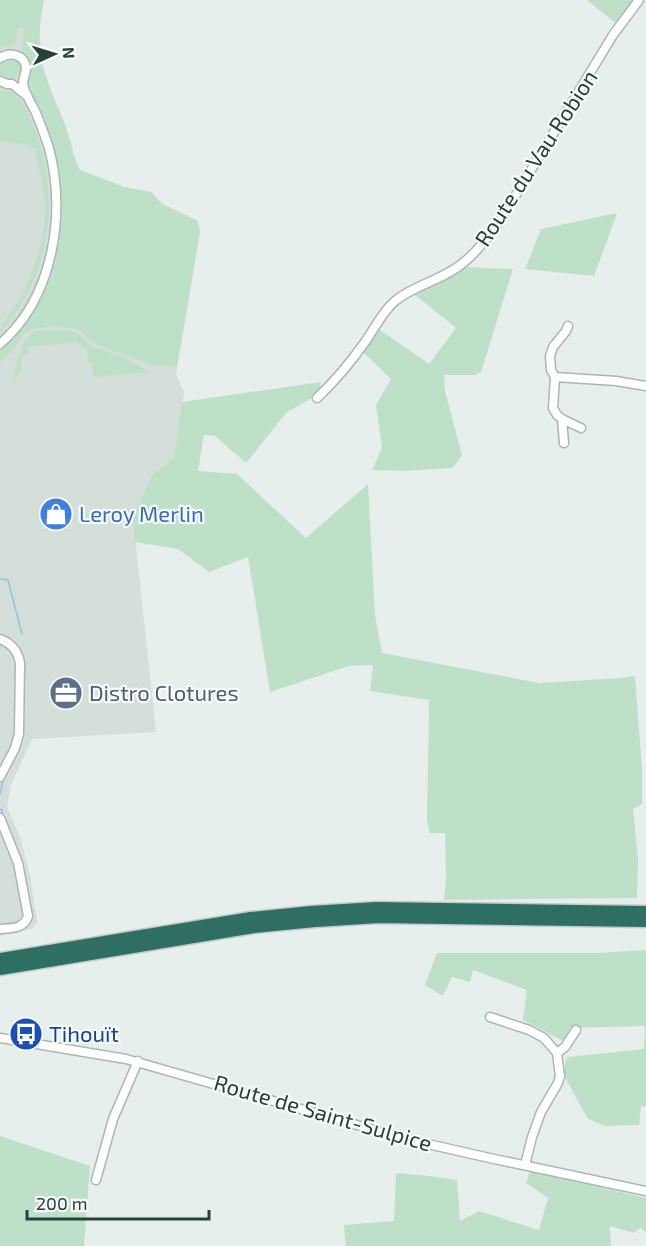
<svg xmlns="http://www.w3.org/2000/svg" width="646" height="1246" font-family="'Exo 2',sans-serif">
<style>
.built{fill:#d4dfda}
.green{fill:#bfe0c8}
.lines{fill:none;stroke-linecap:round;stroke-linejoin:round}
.stream{stroke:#8ec9d4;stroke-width:1.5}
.minor-casing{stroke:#a8b8b2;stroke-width:11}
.highway-casing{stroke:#c2cac8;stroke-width:15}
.minor{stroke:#fff;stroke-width:8}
.highway{stroke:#2f6f62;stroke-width:12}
.labels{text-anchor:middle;stroke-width:4.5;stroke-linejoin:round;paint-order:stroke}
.street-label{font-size:22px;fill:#24423a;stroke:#f7fbf9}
.shop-label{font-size:22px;fill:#366cbe;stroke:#f7fbf9;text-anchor:start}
.service-label{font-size:22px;fill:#4e5e75;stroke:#f7fbf9;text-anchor:start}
.transit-label{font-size:22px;fill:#164399;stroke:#f7fbf9;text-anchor:start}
</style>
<rect width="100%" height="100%" fill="#e6efeb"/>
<!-- built -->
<polygon class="built" points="0,0 44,0 40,19 40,38 42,64 55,102 64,123 71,143 74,157 80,170 124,187 151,192 162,204 198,221 200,232 176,374 184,392 174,457 152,475 133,518 156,732 32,739 11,785 7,807 21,840 30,876 37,922 32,929 0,936"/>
<!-- green -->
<g class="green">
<path d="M 0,0 L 44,0 C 41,17 38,34 40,51 C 42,76 55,99 64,122 C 70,138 72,155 80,170 L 124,187 L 151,192 L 162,204 L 198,221 L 200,232 L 177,367 L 150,364 L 93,343 L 78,329 L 53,326 L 32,329 L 24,334 L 11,352 L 0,362 L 0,348 L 18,329 L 57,239 L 60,215 L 60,194 L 26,87 L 22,52 L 24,28 L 19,27 L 15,45 L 0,47 Z"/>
<polygon points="587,0 636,0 618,25"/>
<circle cx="10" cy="69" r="11"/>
<path d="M 0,86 C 24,89 27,102 36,122 C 69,192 54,284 0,339 L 0,337 C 54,279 63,202 37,129 C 32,118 25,95 14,90 C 10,88 4,88 0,87 Z"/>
<path d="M 0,90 C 5,91 10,91 14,93 C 23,99 29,114 33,124 C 61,196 53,274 0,333 C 0,324 18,304 23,293 C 35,268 45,237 45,208 C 44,188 38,167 35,148 L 31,148 L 30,145 L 0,141 Z"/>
<polygon points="617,213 594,276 525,269 541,229"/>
<polygon points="462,267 513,269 481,372 475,375 444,375 445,391 462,455 453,468 401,471 372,470 382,448 376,405 391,379 363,352 377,334 379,329 429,364 456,328 414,294"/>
<path d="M 51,330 L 75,332 L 80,335 L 92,346 L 125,358 L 150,372 L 93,377 L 92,363 L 88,363 L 87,349 C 80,349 81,345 76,342 L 29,347 L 29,352 L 21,358 L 21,370 L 15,377 L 14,383 L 13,379 C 16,368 20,346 28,337 C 33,330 43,330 51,330 Z"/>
<polygon points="321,382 318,392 315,396 286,413 246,463 215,436 204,435 198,471 237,474 306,538 368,484 375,615 382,653 539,683 622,678 635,676 642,769 642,804 633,809 638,859 637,898 444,900 446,881 445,833 430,833 427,821 429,700 370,691 373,665 349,666 270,692 248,557 209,572 178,549 135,542 133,518 152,475 174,457 182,402"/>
<polygon points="646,950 646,1107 641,1106 639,1125 605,1126 588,1119 563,1074 567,1057 644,1049 645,1026 570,1028 563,1041 523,1020 527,990 473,970 470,982 452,977 443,996 425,985 437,953 598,953"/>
<polygon points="0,1136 90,1166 84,1246 0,1246"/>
<polygon points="530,1171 646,1198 646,1232 640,1228 633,1233 610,1226 611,1246 346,1246 344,1225 394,1221 396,1173 429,1176 457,1180 460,1221 479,1211 539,1230 548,1198 526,1183"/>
</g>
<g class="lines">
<!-- stream -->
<g class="stream">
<polyline points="0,579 8,580 22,634"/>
<polyline points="24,684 25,664"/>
<polyline points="0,794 3,780"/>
<polyline points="1,809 3,815"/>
</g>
<defs>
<g id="minor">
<path d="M 0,58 C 10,51 27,55 26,70 C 25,75 23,79 23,84 C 24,88 26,94 28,97 C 30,103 34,108 36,113 C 41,125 45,136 49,148 C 66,214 54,297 0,344"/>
<polyline points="0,81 7,84 12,84 27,96"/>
<polyline points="568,326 566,331 553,347 550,356 551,370 555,377 553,408 557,415 562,419 581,428"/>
<polyline points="555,377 616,381 646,386"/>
<path d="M 317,398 C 335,381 351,362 365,342 C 375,328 382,312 395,301 C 412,287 434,282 453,270 C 473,258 486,239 500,221 L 613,35 L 639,0"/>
<polyline points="562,419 564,443"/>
<path d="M 0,639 C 11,643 18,651 20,663 L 19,734 L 15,748 L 0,777"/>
<path d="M 0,818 L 18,863 L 28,916 C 24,929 12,928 0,929"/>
<polyline points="490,1017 529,1030 544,1038 557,1053 560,1076 558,1083 541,1112 532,1137 525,1165"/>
<polyline points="0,1038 126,1059 406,1139 494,1159 646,1191"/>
<polyline points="557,1053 565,1047 576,1030"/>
<polyline points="96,1180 113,1119 138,1061"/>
</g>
<g id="highway">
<polyline points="0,959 251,918 311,912 376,908 646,912"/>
<polyline points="0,969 254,927 315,921 379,917 646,921"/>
</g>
</defs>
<!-- minor casing -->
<use href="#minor" class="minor-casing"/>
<!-- highway casing -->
<use href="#highway" class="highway-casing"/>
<!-- minor -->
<use href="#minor" class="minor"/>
<!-- highway -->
<use href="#highway" class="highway"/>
</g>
<!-- icons -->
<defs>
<symbol id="shop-disc" viewBox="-11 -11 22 22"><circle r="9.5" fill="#3f7fe0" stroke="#f7fbf9"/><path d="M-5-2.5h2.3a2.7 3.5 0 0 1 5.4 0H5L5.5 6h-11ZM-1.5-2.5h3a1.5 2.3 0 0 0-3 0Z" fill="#fff"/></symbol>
<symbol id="office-disc" viewBox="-11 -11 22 22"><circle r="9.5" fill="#5c6f8a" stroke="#f7fbf9"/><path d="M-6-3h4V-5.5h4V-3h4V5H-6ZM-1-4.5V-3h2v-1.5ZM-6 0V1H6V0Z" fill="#fff"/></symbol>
<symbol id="bus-disc" viewBox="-11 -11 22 22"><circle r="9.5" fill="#1a4fb4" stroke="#f7fbf9"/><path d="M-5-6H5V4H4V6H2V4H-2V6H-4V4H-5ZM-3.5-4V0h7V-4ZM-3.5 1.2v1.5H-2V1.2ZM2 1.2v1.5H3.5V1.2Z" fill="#fff"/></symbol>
</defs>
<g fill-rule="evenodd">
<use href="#shop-disc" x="37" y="495" width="38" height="38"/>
<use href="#office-disc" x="47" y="674" width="38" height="38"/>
<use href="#bus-disc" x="7" y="1015" width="38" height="38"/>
</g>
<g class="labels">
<!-- street labels -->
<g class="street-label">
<text transform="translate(536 158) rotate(-57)" y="8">Route du Vau Robion</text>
<text transform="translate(323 1113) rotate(16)" y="8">Route de Saint-Sulpice</text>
</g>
<!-- shop labels -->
<g class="shop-label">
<text x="79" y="522">Leroy Merlin</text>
</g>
<!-- service labels -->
<g class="service-label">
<text x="89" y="701">Distro Clotures</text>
</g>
<!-- transit labels -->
<g class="transit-label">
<text x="49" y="1042">Tihouït</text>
</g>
</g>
<!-- north arrow -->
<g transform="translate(54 54) rotate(86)" stroke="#f7fbf9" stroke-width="4.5" paint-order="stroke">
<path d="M0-4.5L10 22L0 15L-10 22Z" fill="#24423a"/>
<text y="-9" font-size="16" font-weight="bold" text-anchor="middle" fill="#24423a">N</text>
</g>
<!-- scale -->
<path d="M27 1210v9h182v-9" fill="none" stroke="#24423a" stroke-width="3"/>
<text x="36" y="1210" font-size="18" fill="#24423a" stroke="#f7fbf9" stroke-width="4.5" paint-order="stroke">200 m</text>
</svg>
